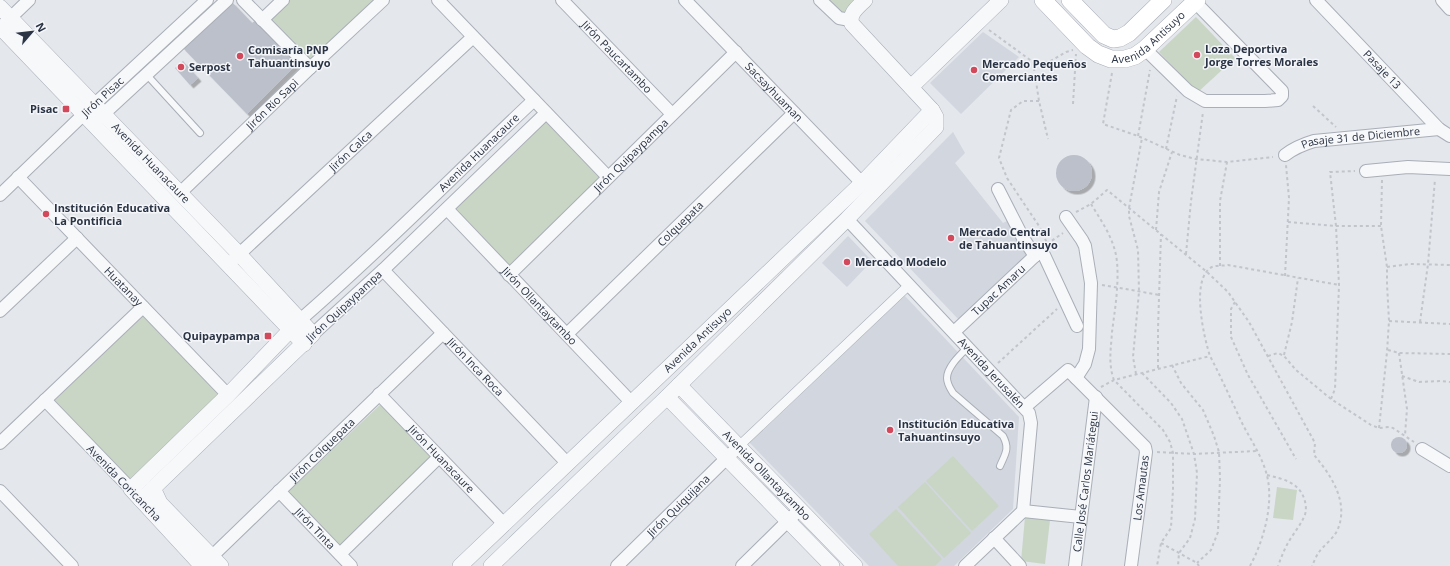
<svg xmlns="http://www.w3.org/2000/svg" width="1450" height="566" font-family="'Open Sans',sans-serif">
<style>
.built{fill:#d2d6de}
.green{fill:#c9d6c5}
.building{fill:#bbc0ca;filter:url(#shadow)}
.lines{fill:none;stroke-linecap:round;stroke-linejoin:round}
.service-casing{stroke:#a9aeb7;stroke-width:8}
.pedestrian-casing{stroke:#a9aeb7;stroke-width:10}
.minor-casing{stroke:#a9aeb7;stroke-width:14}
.tertiary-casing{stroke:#a9aeb7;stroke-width:16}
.secondary-casing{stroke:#a9aeb7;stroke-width:18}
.path{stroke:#c2c5cb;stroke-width:2;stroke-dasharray:3 3;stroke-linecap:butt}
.service{stroke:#f7f8fa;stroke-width:6}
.pedestrian{stroke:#f7f8fa;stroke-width:9}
.minor{stroke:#f7f8fa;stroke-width:12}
.tertiary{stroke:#f7f8fa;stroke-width:15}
.secondary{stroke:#fff;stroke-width:17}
.poi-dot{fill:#d1495b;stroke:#f4f6f9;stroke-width:1.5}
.labels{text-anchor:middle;stroke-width:3;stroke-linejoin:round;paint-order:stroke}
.street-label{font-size:11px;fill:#2b3445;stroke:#f4f6f9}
.poi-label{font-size:11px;font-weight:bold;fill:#2b3445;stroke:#f4f6f9;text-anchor:start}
</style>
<defs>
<filter id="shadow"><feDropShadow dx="3.5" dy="3.5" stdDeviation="0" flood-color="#0004"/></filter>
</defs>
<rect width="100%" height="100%" fill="#e4e7ec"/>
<!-- built -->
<g class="built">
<polygon points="983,32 1019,57 961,114 930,83"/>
<polygon points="953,132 965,153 955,163 1003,223 1007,221 1030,253 960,321 865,221"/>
<polygon points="848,236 872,261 847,287 822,263"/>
<polygon points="905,296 1019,417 1013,509 954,566 869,566 749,442"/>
</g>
<!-- green -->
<g class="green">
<polygon points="289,0 378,0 311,63 269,20"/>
<polygon points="824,0 859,0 841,17"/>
<polygon points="1196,17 1235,58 1197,93 1159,52"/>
<polygon points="546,121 601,176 509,267 453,209"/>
<polygon points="144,315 221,395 132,482 54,401"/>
<polygon points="382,403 434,457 341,548 287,493"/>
<polygon points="953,456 999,506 972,531 926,481"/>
<polygon points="925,482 971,533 944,558 898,507"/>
<polygon points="1277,487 1297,490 1293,520 1273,518"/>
<polygon points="896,509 942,559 935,566 898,566 869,534"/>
<polygon points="1025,517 1050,520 1045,564 1021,561"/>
</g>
<!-- building -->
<g class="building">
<polygon points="232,2 252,23 256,20 297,64 247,114 182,47"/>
<polygon points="183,61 198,78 190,85 175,68"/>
<circle cx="1074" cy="173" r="18"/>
<circle cx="1399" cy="445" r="8"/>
</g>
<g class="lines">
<defs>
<g id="service">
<polyline points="146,74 200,133"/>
<path d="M 968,347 C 960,355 947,367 947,378 C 947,384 950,388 953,393 L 1003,436 C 1010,449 1005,454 1000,466"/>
</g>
<polyline id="pedestrian" points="739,446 909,285"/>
<g id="minor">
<polyline points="243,0 310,68"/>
<polyline points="438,0 608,177"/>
<path id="s1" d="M 562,0 L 672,114"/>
<path id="s2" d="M 685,0 L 862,183"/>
<polyline points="820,0 839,18 850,20"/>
<path id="s3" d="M 1316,0 L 1439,129 L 1450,136"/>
<polyline points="1442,0 1450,9"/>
<polyline points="262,20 283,0"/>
<polyline points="5,23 29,0"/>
<polyline points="1145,49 1188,91 1205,101 1265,101 1278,100 1282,96 1282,91 1195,2"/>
<polyline points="97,120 227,0"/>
<path id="s4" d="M 1285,155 C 1294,148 1304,144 1314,141 L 1439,129"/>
<polyline points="1366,171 1408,167 1450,169"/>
<path id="s5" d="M 18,177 L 228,395"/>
<polyline points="998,189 1023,238 1035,256"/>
<path id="s6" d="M 180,193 L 310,68 L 383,0"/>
<path id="s7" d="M 0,195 L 84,114 L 207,0"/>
<path id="s8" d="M 447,209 L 632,403"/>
<polyline points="1066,217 1082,240 1085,246 1091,283 1089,349 1085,364 1076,378"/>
<path id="s9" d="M 847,219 L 1029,413 L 1031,423 L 1023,511 L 965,566"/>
<path id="s10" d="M 234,259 L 473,37"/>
<path id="s11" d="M 383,270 L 568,464"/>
<path id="s12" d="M 509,275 L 736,52"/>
<polyline points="0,311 77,238"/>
<path id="s13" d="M 300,320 C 381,250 456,173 534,100"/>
<path id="s14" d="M 954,332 L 1038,253 L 1044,255 L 1077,326"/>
<polyline points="313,334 383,270 546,113"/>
<path id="s15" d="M 567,334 L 794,113"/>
<path id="s16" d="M 379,394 L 504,524"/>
<polyline points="45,400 131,489"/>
<polyline points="1025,407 1068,370 1145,447 1146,452 1145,460 1131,566"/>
<polyline points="0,443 143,307"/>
<polyline points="1422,449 1450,466"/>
<polyline points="0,491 72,566"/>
<path id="s17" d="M 279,491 L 351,566"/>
<polyline points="1023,511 1081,517"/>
<polyline points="994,538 1020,566"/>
<polyline points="340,554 439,457"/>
<path id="s18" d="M 205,563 L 443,333"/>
<path id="s19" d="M 617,566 L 739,446"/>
<polyline points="742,566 800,509"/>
<path id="s20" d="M 1075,566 L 1096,397"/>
</g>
<g id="tertiary">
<path id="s21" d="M 0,7 L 239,254 L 313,334 L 141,500"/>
<polyline points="0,27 304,344"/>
<polyline points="911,87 1001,0"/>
<path id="s22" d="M 679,385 L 855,566"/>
<polyline points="667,397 832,566"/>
<polyline points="153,488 160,503 221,566"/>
<polyline points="202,566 131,489 228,395 297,323"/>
<path id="s23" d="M 460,566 L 862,183 L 932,110"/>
<path d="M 491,566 L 667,397 L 847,219 L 936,127 L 936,117 L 932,110 L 852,24 C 848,14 858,7 865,0"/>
</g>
<g id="secondary">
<path id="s24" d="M 1043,0 L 1087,46 L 1098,54 L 1111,59 L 1125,59 L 1135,56 L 1145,49 L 1197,0"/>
<polyline points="1070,0 1104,35 1113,39 1120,38 1129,33 1163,0"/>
</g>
</defs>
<!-- service casing -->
<use href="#service" class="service-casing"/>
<!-- pedestrian casing -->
<use href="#pedestrian" class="pedestrian-casing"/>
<!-- minor casing -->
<use href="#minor" class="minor-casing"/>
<!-- tertiary casing -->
<use href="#tertiary" class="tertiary-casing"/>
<!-- secondary casing -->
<use href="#secondary" class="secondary-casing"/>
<!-- path -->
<g class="path">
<polyline points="989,30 1033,62 1049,62 1066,52 1073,50"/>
<polyline points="1033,62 1039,101 1048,139"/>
<polyline points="1112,73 1103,124 1138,136 1180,155 1196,159 1227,162 1273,157"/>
<polyline points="1039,101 1023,101 1011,110 999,158 1007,178 1039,226 1047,243"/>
<polyline points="1073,104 1076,54"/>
<polyline points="1313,106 1336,127"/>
<polyline points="1138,136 1150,70"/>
<polyline points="1166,149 1177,96"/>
<path d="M 1091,204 C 1102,222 1115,240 1117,262 C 1119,285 1115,309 1112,332 C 1111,349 1108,364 1114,380 L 1163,430 L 1170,442 L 1173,453 L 1173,489 L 1171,528 L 1161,543 L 1157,566"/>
<path d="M 1076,212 L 1091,204 L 1107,190 L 1207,272 L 1228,292 L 1249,322 L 1315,443 L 1314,455 C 1331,475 1350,503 1337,531 C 1333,539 1324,545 1319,552 C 1316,556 1314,562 1312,566"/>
<polyline points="1288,222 1336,226 1381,226"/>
<polyline points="1156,230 1159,192 1172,152"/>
<polyline points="1047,244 1063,233"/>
<polyline points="1186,254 1191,201 1203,112"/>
<polyline points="1220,266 1220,201 1227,162"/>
<polyline points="1387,267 1410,264 1450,265"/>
<polyline points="1285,276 1289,198 1286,165"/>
<polyline points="1102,285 1160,295"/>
<polyline points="1235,302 1231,309 1231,337 1248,375 1296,459"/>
<polyline points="1389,321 1450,324"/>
<polyline points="1420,322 1428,264 1435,179"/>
<polyline points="1388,350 1399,353 1450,354"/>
<polyline points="1399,353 1407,409 1405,435"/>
<polyline points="1284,355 1292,322 1298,278"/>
<polyline points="1268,356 1278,353 1284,356 1296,370 1331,399 1371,425 1379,428 1389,427 1393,428 1414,442"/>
<polyline points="998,363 1057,309"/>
<polyline points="1172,365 1181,383 1203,410 1214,436 1219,452 1220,478 1218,532 1211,550 1197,563"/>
<polyline points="1158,368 1158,329 1161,234"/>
<polyline points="1142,373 1171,403 1182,419 1194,454 1197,473 1195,519 1190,538 1179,553 1178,566"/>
<polyline points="1136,374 1133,357 1139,292 1138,250 1129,216 1129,208 1142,138"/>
<polyline points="1402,376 1419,382 1441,381 1450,382"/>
<polyline points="1101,387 1114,380 1210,356"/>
<polyline points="1331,399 1335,389 1339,285 1336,226 1330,172 1355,171"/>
<polyline points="1379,428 1387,352 1389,321 1387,284 1387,267 1381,226 1382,180"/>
<polyline points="1157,452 1194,454 1257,451"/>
<path d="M 1267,475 C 1283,479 1298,482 1304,498 C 1306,504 1307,511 1304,517 C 1300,526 1293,534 1288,543 C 1284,550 1281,558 1278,566"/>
<polyline points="1161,543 1197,563 1199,566"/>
<path d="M 1250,566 C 1264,540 1275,501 1266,472 C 1261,455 1251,440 1243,425 C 1232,402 1222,379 1210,356 C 1204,338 1190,278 1212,267 C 1217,265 1223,266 1228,265 L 1339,285"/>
</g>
<!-- service -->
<use href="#service" class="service"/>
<!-- pedestrian -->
<use href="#pedestrian" class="pedestrian"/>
<!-- minor -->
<use href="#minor" class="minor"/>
<!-- tertiary -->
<use href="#tertiary" class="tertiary"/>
<!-- secondary -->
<use href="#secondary" class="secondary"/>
</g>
<!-- markers -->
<g class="poi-dot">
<circle cx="1197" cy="55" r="4"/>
<circle cx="240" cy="56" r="4"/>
<circle cx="181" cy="67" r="4"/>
<circle cx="974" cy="70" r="4"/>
<rect x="62" y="105" width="8" height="8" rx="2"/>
<circle cx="46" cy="214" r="4"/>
<circle cx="951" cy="238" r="4"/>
<circle cx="847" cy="262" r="4"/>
<rect x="264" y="332" width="8" height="8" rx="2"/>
<circle cx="890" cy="430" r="4"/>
</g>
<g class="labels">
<!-- street labels -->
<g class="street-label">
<text dy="4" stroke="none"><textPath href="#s24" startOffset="136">Avenida Antisuyo</textPath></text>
<text dy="4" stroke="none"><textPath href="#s1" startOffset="79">Jirón Paucartambo</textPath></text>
<text dy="4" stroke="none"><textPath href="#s3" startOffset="96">Pasaje 13</textPath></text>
<text dy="4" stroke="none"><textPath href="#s2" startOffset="128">Sacsayhuaman</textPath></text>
<text dy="4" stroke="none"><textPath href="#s7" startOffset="142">Jirón Pisac</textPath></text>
<text dy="4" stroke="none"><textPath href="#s6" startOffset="128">Jirón Rio Sapi</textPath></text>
<text dy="4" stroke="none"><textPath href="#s4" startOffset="79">Pasaje 31 de Diciembre</textPath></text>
<text dy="4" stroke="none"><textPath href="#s10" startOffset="159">Jirón Calca</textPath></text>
<text dy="4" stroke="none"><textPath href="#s13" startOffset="245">Avenida Huanacaure</textPath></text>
<text dy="4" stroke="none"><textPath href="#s12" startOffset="171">Jirón Quipaypampa</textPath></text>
<text dy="4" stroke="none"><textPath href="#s21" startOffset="217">Avenida Huanacaure</textPath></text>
<text dy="4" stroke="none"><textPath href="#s15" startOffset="158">Colquepata</textPath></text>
<text dy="4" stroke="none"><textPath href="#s5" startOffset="152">Huatanay</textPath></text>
<text dy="4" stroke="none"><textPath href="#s14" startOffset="61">Tupac Amaru</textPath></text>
<text transform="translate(344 306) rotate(-43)" y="4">Jirón Quipaypampa</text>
<text dy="4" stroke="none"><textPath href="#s8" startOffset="134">Jirón Ollantaytambo</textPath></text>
<text dy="4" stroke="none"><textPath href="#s23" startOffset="328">Avenida Antisuyo</textPath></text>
<text dy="4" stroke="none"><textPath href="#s11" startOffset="134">Jirón Inca Roca</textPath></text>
<text dy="4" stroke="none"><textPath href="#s9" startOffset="211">Avenida Jerusalén</textPath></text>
<text dy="4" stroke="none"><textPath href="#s18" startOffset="163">Jirón Colquepata</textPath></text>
<text dy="4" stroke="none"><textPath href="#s16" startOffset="90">Jirón Huanacaure</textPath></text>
<text dy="4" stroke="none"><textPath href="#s22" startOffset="126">Avenida Ollantaytambo</textPath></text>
<text dy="4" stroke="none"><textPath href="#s20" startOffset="85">Calle José Carlos Mariátegui</textPath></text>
<text transform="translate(124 483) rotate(46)" y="4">Avenida Coricancha</text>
<text transform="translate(1141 488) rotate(-83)" y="4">Los Amautas</text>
<text dy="4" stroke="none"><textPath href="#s19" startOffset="86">Jirón Quiquijana</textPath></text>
<text dy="4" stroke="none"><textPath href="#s17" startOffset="52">Jirón Tinta</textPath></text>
</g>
<!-- poi labels -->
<g class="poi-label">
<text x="1205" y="53">Loza Deportiva<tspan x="1205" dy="13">Jorge Torres Morales</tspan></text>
<text x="248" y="54">Comisaría PNP<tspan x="248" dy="13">Tahuantinsuyo</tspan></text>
<text x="982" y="68">Mercado Pequeños<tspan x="982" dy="13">Comerciantes</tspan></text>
<text x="189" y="71">Serpost</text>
<text x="58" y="113" text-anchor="end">Pisac</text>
<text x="54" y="212">Institución Educativa<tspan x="54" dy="13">La Pontificia</tspan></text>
<text x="959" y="236">Mercado Central<tspan x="959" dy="13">de Tahuantinsuyo</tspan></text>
<text x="855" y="266">Mercado Modelo</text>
<text x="260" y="340" text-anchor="end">Quipaypampa</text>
<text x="898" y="428">Institución Educativa<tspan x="898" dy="13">Tahuantinsuyo</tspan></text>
</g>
</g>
<!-- north arrow -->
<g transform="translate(32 32) rotate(62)" stroke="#f4f6f9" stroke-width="3" paint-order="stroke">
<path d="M0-3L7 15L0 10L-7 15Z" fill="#2b3445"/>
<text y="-6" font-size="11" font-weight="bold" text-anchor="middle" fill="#2b3445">N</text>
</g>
</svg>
